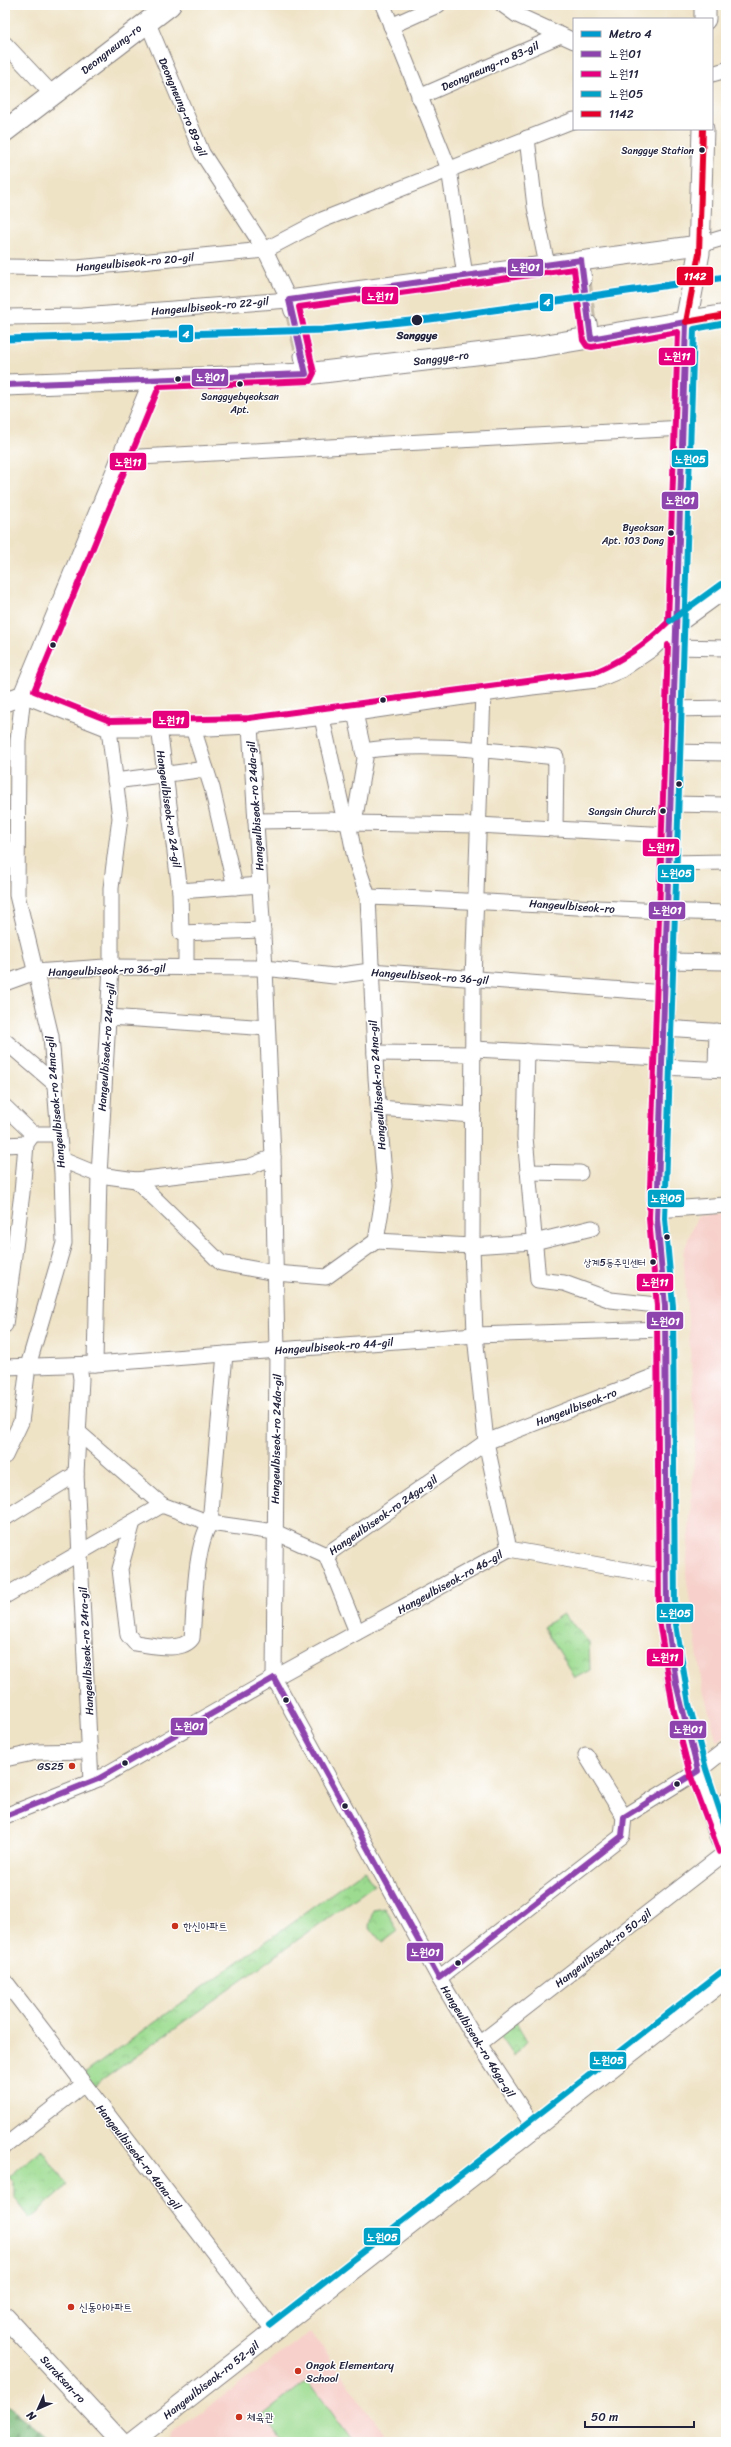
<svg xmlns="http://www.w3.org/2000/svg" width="731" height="2447" font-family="Sriracha,'Poor Story',sans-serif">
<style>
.built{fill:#f7d0cb}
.forest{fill:url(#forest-firs);stroke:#506e5a}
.park{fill:url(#park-crowns);stroke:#5f7e66}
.garden{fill:#9cdb90;stroke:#5f7e66}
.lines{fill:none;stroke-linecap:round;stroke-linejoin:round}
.minor-tunnel{stroke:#c6bcaa;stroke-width:15;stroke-dasharray:15 8;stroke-linecap:butt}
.minor-casing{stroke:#888280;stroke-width:17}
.tertiary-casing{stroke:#888280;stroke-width:21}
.secondary-casing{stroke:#888280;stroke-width:23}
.minor{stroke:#fff;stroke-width:15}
.tertiary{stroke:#fff;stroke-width:19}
.secondary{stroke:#fff;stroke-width:21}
.bus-1-casing{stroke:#fff;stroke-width:9}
.bus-2-casing{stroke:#fff;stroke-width:9}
.bus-3-casing{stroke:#fff;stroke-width:9}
.bus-4-casing{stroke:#fff;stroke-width:9}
.bus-1{stroke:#8e44ad;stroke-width:6}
.bus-2{stroke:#e5007d;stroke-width:6}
.bus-3{stroke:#02a2c7;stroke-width:6}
.bus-4{stroke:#e4002b;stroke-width:6}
.metro-1-casing{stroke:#fff;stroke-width:10}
.metro-1{stroke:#009bce;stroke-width:7}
.bus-dot{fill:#22223b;stroke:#fff;stroke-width:1.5}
.poi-dot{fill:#c8321e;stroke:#fff;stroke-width:1.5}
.labels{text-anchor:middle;stroke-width:3;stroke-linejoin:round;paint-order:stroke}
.bus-label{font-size:10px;fill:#22223b;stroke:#fff;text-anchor:end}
.street-label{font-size:11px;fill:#22223b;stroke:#fff}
.stop-label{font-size:11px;font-weight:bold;fill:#22223b;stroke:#fff}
.poi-label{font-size:11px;fill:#22223b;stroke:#fff;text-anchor:start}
.line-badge{stroke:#fff;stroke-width:1.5}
.badge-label{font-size:11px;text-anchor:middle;font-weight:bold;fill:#fff}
</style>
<defs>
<pattern id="forest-firs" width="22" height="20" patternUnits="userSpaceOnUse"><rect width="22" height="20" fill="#7dbb7a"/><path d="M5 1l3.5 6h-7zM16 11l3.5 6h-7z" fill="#669865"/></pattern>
<pattern id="park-crowns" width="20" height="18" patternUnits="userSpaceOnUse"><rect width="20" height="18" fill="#9cdb90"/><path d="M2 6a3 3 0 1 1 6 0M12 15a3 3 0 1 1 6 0" fill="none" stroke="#86bc7d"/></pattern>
</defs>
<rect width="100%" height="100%" fill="#fff"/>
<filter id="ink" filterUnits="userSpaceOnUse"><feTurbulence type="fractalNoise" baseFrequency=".025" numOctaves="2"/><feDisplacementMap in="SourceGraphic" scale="8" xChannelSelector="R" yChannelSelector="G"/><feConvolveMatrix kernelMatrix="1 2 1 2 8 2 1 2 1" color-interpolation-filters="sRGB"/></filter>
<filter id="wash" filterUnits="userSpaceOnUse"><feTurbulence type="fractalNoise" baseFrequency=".012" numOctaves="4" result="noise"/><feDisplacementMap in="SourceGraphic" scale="16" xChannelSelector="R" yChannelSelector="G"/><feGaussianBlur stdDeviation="0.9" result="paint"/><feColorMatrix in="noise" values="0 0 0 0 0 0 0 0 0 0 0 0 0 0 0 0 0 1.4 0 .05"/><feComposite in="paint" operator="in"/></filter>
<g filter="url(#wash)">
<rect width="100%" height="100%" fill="#efe3c6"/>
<!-- built -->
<g class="built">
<polygon points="726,1214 726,1735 717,1742 702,1686 686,1574 696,1432 683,1253 697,1216"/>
<polygon points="311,2332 390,2442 170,2442 171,2434"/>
</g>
<!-- forest -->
<polygon class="forest" points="5,2403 48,2439 51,2442 5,2442"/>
<!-- park -->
<g class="park">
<polygon points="563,1614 589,1642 590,1670 575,1678 544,1626"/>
<polygon points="364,1870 374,1885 90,2089 80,2077"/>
<polygon points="385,1908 398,1931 382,1943 369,1926 373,1910"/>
<polygon points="516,2022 527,2041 514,2056 499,2034"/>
<polygon points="41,2149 67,2186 30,2218 14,2197 14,2183 9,2177"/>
</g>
<!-- garden -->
<polygon class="garden" points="308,2380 353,2442 283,2442 263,2415"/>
</g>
<g filter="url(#ink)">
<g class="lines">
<!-- minor-tunnel -->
<g class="minor-tunnel">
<polyline points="584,280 589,323"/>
<polyline points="292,311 302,356"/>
</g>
<defs>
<g id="minor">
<polyline points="383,5 449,169 465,276"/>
<polyline points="503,5 517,15 574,41"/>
<polyline points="147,21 202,153 265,250 289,300 292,311"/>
<polyline points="391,26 438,5"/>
<polyline points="5,44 53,95"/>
<polyline points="712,74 726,70"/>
<polyline points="419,97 561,35"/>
<polyline points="527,138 535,207 547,265"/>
<polyline points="699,245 726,237"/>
<polyline points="581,260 584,280"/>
<polyline points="5,267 77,268 265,250 322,220 574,120"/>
<polyline points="5,317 82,316 289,300"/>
<polyline points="589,323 591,339"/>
<polyline points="302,356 306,374"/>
<polyline points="121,458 684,428"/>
<polyline points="674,647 726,648"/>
<polyline points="483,693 473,979 472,1246 475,1335 486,1442 509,1549"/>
<polyline points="673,709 726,708"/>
<polyline points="322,718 345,822"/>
<polyline points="250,726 265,968 273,1157 277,1350 274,1678 439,1978 470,2030 535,2129"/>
<polyline points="159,727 180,891 181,933 263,930"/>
<polyline points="193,728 212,788 235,887"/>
<path d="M 363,751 C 426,741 493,751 556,757 L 555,829"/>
<polyline points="671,752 726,753"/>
<polyline points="115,781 206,769"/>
<polyline points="670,804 726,805"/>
<polyline points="256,821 332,820 348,823 478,825 670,835"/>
<polyline points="354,823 365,758 355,713"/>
<polyline points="669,863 726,862"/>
<polyline points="180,891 260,885"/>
<path d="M 368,897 C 488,900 607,911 726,913"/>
<polyline points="667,961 726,962"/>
<polyline points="186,968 186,934"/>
<polyline points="5,983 35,972 105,967 265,968 334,976 370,971 665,993"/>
<polyline points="109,1017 267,1028"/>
<polyline points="664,1028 726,1032"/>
<polyline points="5,1041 54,1083"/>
<polyline points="473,1049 663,1058"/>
<polyline points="527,1051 525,1137 538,1280 564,1283 611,1300 665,1306"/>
<polyline points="375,1053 473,1054"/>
<polyline points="663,1067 726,1070"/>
<polyline points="716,1069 717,1031"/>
<polyline points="5,1107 33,1134 57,1134"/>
<polyline points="378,1108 473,1115"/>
<polyline points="5,1145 26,1144"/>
<polyline points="60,1159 99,1175 136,1180 221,1263 275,1273 326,1277 376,1241 385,1186 376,1078 368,897 355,858 348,823"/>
<polyline points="528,1172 580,1173"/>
<polyline points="136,1180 249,1167 273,1157"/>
<polyline points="657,1210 726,1205"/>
<polyline points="376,1241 472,1246 534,1242 592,1228"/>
<polyline points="5,1325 22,1193 26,1144 33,1134"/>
<polyline points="95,1364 99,1175 111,967 111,888 120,818 109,729"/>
<polyline points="79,1365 81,1379 76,1474 91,1782"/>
<polyline points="5,1367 95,1364 475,1335 664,1329"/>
<polyline points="78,1432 162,1505"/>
<polyline points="5,1456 21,1422 28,1366 64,1243 62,1173 51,1036 17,895 18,741 23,695 109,729 188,729 250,726 349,714 532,687 597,680 621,670 652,649 675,627 726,590"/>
<polyline points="5,1518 76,1474"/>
<path d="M 133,1522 L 120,1569 L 128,1635 L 135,1643 C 151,1645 182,1653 192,1638 C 195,1606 194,1549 210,1523 L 225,1354"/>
<polyline points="326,1555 357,1632"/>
<polyline points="5,1596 162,1505 210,1523 275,1532 326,1555 486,1442 665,1372"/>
<polyline points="586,1755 624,1817"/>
<polyline points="5,1759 37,1752 90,1751"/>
<polyline points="712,1812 726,1800"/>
<polyline points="5,1816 98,1779 274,1678 509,1549 666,1577"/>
<polyline points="439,1978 622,1836 624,1817 698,1771 726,1749"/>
<polyline points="5,1981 274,2331"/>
<polyline points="479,2044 726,1852"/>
<polyline points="5,2146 84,2084"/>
</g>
<g id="tertiary">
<polyline points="289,300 699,245"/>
<polyline points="5,702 23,695 154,379"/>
<polyline points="5,2317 121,2442"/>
<polyline points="132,2442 726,1978"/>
</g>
<g id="secondary">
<polyline points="705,19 705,5"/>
<polyline points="703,129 699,253 686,322 657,1219 665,1306 667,1619 676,1683 681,1706 698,1771 721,1839 726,1848"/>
<polyline points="5,131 170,5"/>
<polyline points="5,385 306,374 535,347 726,315"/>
</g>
</defs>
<!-- minor casing -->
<use href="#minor" class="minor-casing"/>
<!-- tertiary casing -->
<use href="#tertiary" class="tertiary-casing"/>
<!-- secondary casing -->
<use href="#secondary" class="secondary-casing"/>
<!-- minor -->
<use href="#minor" class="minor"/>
<!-- tertiary -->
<use href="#tertiary" class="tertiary"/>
<!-- secondary -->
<use href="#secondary" class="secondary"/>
<defs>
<polyline id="bus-1" points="5,385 306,374 289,300 581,260 591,339 686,322 657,1219 665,1306 667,1619 676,1683 698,1771 624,1817 622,1836 439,1978 274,1678 98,1779 5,1816"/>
<g id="bus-2">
<path d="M 574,269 L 583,340 L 587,346 L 592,347 L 678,332 L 668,622 C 646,644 624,660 595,672 L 249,718 L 110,721 L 34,691 L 159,387 L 310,381 L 314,373 L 299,307 Z"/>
<polyline points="668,645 649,1219 657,1306 659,1620 673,1708 690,1774 719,1852"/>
</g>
<g id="bus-3">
<polyline points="726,323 694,329 665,1219 673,1306 675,1618 689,1704 706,1769 726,1829"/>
<polyline points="670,621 721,584"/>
<polyline points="269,2325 721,1972"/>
</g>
<polyline id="bus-4" points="703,129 699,253 686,322 726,315"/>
</defs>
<!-- bus-1 casing -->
<use href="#bus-1" class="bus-1-casing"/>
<!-- bus-2 casing -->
<use href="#bus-2" class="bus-2-casing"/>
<!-- bus-3 casing -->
<use href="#bus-3" class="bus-3-casing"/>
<!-- bus-4 casing -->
<use href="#bus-4" class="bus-4-casing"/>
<!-- bus-1 -->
<use href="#bus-1" class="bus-1"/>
<!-- bus-2 -->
<use href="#bus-2" class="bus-2"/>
<!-- bus-3 -->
<use href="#bus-3" class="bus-3"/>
<!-- bus-4 -->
<use href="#bus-4" class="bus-4"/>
<defs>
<polyline id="metro-1" points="5,339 323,330 430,319 726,277"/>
</defs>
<!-- metro-1 casing -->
<use href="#metro-1" class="metro-1-casing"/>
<!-- metro-1 -->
<use href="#metro-1" class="metro-1"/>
</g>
</g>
<!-- markers -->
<g class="bus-dot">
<circle cx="702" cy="150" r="3.5"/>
<circle cx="417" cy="320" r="6"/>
<circle cx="178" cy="379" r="3.5"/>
<circle cx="240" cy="384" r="3.5"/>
<circle cx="671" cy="533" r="3.5"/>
<circle cx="53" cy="645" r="3.5"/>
<circle cx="383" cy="700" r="3.5"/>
<circle cx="679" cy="784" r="3.5"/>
<circle cx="663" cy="811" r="3.5"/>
<circle cx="667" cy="1237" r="3.5"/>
<circle cx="653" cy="1262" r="3.5"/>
<circle cx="286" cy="1700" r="3.5"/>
<circle cx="125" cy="1763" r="3.5"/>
<circle cx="677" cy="1784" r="3.5"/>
<circle cx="345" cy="1806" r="3.5"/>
<circle cx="458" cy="1963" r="3.5"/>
</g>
<g class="poi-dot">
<circle cx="72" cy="1766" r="4"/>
<circle cx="175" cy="1926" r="4"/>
<circle cx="71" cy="2307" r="4"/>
<circle cx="298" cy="2371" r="4"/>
<circle cx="239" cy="2417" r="4"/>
</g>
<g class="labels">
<!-- bus labels -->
<g class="bus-label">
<text x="694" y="154">Sanggye Station</text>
<text x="240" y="400" text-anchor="middle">Sanggyebyeoksan<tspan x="240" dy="13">Apt.</tspan></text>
<text x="664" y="531">Byeoksan<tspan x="664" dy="13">Apt. 103 Dong</tspan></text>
<text x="656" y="815">Sangsin Church</text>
<text x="646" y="1266">상계5동주민센터</text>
</g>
<!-- street labels -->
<g class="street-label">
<text transform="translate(111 49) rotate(-38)" y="4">Deongneung-ro</text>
<text transform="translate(490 66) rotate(-24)" y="4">Deongneung-ro 83-gil</text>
<text transform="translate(183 107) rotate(67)" y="4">Deongneung-ro 89-gil</text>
<text transform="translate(135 262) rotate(-5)" y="4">Hangeulbiseok-ro 20-gil</text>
<text transform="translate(210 306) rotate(-5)" y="4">Hangeulbiseok-ro 22-gil</text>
<text transform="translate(441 358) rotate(-7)" y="4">Sanggye-ro</text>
<text transform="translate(255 806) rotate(-94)" y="4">Hangeulbiseok-ro 24da-gil</text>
<text transform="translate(169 809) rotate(82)" y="4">Hangeulbiseok-ro 24-gil</text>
<text transform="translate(572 906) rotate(4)" y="4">Hangeulbiseok-ro</text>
<text transform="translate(107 970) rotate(-2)" y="4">Hangeulbiseok-ro 36-gil</text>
<text transform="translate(430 976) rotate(4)" y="4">Hangeulbiseok-ro 36-gil</text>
<text transform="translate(106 1047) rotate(-86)" y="4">Hangeulbiseok-ro 24ra-gil</text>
<text transform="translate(377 1085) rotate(-94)" y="4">Hangeulbiseok-ro 24na-gil</text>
<text transform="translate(55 1102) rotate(-95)" y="4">Hangeulbiseok-ro 24ma-gil</text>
<text transform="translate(334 1346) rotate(-4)" y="4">Hangeulbiseok-ro 44-gil</text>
<text transform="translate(576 1407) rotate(-21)" y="4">Hangeulbiseok-ro</text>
<text transform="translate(276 1439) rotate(-89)" y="4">Hangeulbiseok-ro 24da-gil</text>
<text transform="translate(383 1515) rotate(-35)" y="4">Hangeulbiseok-ro 24ga-gil</text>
<text transform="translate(450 1582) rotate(-29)" y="4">Hangeulbiseok-ro 46-gil</text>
<text transform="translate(86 1651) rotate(-93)" y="4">Hangeulbiseok-ro 24ra-gil</text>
<text transform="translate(603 1948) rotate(-38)" y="4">Hangeulbiseok-ro 50-gil</text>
<text transform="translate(478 2041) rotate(58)" y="4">Hangeulbiseok-ro 46ga-gil</text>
<text transform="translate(139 2157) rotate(52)" y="4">Hangeulbiseok-ro 46na-gil</text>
<text transform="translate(63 2379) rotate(47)" y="4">Suraksan-ro</text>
<text transform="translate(211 2380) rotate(-38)" y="4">Hangeulbiseok-ro 52-gil</text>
</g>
<!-- stop labels -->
<g class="stop-label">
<text x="417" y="339">Sanggye</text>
</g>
<!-- poi labels -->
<g class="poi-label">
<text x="64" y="1770" text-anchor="end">GS25</text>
<text x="183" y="1930">한신아파트</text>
<text x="79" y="2311">신동아아파트</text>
<text x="306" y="2369">Ongok Elementary<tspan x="306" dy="13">School</tspan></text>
<text x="247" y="2421">체육관</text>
</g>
</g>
<g class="line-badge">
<rect x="507" y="258" width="37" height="19" rx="4" fill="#8e44ad"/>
<rect x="676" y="266" width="38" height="20" rx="4" fill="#e4002b"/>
<rect x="361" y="286" width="38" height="19" rx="4" fill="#e5007d"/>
<rect x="539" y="293" width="15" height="19" rx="4" fill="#009bce"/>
<rect x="178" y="324" width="16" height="19" rx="4" fill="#009bce"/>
<rect x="658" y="347" width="38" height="19" rx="4" fill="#e5007d"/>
<rect x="191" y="368" width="38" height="19" rx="4" fill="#8e44ad"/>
<rect x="671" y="449" width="38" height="19" rx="4" fill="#02a2c7"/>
<rect x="109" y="452" width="38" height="19" rx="4" fill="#e5007d"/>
<rect x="661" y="491" width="38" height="19" rx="4" fill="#8e44ad"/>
<rect x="152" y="710" width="38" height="19" rx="4" fill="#e5007d"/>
<rect x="642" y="838" width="38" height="19" rx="4" fill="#e5007d"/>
<rect x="657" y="864" width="38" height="19" rx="4" fill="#02a2c7"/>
<rect x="648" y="901" width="38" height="19" rx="4" fill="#8e44ad"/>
<rect x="647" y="1189" width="38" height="19" rx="4" fill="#02a2c7"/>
<rect x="636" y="1273" width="38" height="19" rx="4" fill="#e5007d"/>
<rect x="646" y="1311" width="38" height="19" rx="4" fill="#8e44ad"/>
<rect x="656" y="1603" width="38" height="20" rx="4" fill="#02a2c7"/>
<rect x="646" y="1648" width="38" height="19" rx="4" fill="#e5007d"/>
<rect x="170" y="1717" width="38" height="19" rx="4" fill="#8e44ad"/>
<rect x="669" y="1720" width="38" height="19" rx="4" fill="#8e44ad"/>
<rect x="406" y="1942" width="38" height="20" rx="4" fill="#8e44ad"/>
<rect x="589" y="2051" width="38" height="19" rx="4" fill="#02a2c7"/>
<rect x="363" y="2227" width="38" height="19" rx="4" fill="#02a2c7"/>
</g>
<g class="badge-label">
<text x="525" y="271">노원01</text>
<text x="695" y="280">1142</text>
<text x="380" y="300">노원11</text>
<text x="547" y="306">4</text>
<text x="186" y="338">4</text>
<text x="677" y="360">노원11</text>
<text x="210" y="381">노원01</text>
<text x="690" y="463">노원05</text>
<text x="128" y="466">노원11</text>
<text x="680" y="504">노원01</text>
<text x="171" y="724">노원11</text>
<text x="661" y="851">노원11</text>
<text x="676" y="877">노원05</text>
<text x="667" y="914">노원01</text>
<text x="666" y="1202">노원05</text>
<text x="655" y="1286">노원11</text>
<text x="665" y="1325">노원01</text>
<text x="675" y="1617">노원05</text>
<text x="665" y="1661">노원11</text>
<text x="189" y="1730">노원01</text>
<text x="688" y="1733">노원01</text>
<text x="425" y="1956">노원01</text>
<text x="608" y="2064">노원05</text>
<text x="382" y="2241">노원05</text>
</g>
<!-- margin -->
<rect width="731" height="2447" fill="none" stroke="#fff" stroke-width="20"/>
<!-- legend -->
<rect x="573" y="18" width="140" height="112" fill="#ffffff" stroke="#a7a7b1"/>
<rect x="581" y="31" width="20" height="6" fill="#009bce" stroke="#a7a7b1"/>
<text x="609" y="38" font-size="12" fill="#22223b">Metro 4</text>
<rect x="581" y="51" width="20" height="6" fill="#8e44ad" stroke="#a7a7b1"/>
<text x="609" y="58" font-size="12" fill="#22223b">노원01</text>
<rect x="581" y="71" width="20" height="6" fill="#e5007d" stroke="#a7a7b1"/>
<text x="609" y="78" font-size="12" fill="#22223b">노원11</text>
<rect x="581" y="91" width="20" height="6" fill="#02a2c7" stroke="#a7a7b1"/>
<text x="609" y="98" font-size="12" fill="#22223b">노원05</text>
<rect x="581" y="111" width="20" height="6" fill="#e4002b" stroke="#a7a7b1"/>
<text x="609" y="118" font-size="12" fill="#22223b">1142</text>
<!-- north arrow -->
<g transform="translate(38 2409) rotate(225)" stroke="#ffffff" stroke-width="3" paint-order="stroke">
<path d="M0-3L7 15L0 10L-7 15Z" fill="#22223b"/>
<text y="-6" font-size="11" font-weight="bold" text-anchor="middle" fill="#22223b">N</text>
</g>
<!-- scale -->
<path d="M585 2421v6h109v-6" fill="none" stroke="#22223b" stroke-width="2"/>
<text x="591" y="2421" font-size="12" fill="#22223b" stroke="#ffffff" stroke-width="3" paint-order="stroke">50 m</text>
</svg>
